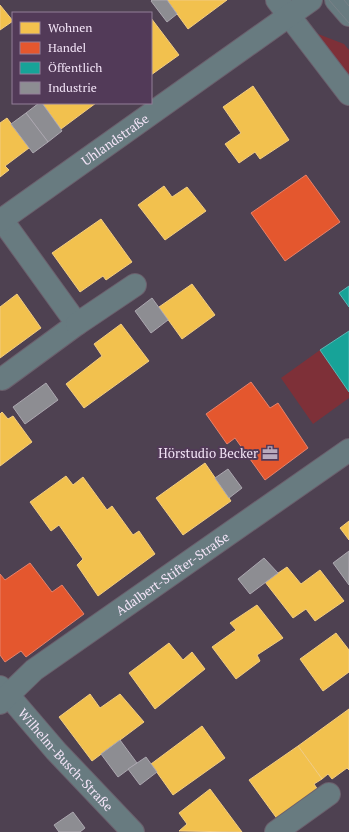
<svg xmlns="http://www.w3.org/2000/svg" width="349" height="832" font-family="'PT Serif',serif">
<style>
.green{fill:#7e3038}
.homes{fill:#f2c14e;stroke:#f2cc81}
.shops{fill:#e4572e;stroke:#e8816a}
.public{fill:#17a398;stroke:#59b6b4}
.industry{fill:#8d8d92;stroke:#aca7b0}
.lines{fill:none;stroke-linecap:round;stroke-linejoin:round}
.minor-casing{stroke:#6b606d;stroke-width:24}
.minor{stroke:#687b80;stroke-width:22}
.tram{stroke:#788187;stroke-width:1}
.labels{text-anchor:middle;stroke-width:4;stroke-linejoin:round;paint-order:stroke}
.street-label{font-size:13px;fill:#f3e4f7;stroke:#523a58}
.poi-label{font-size:13px;fill:#f3e4f7;stroke:#523a58;text-anchor:end}
</style>
<rect width="100%" height="100%" fill="#4e4151"/>
<!-- green -->
<g class="green">
<polygon points="318,34 344,44 349,50 349,79 321,43"/>
<polygon points="320,350 349,391 349,398 313,424 281,378"/>
</g>
<!-- homes -->
<g class="homes">
<polygon points="167,0 227,0 188,29"/>
<polygon points="0,5 13,21 0,30"/>
<polygon points="151,18 179,55 151,75"/>
<polygon points="253,86 289,140 260,159 255,152 239,163 225,144 241,133 223,107"/>
<polygon points="42,103 96,103 61,129"/>
<polygon points="7,118 29,148 5,166 9,170 0,177 0,123"/>
<polygon points="164,186 172,197 187,187 206,211 165,240 138,205"/>
<polygon points="101,219 132,262 106,280 103,276 80,292 52,253"/>
<polygon points="192,284 215,315 182,339 159,307"/>
<polygon points="17,294 41,328 0,358 0,307"/>
<polygon points="121,324 149,361 84,408 66,384 102,356 94,344"/>
<polygon points="2,412 8,419 13,416 32,442 0,466 0,414"/>
<polygon points="205,463 231,501 183,535 156,498"/>
<polygon points="66,476 73,485 83,477 107,510 112,506 133,535 139,531 155,554 98,596 77,565 83,559 59,525 51,531 30,502"/>
<polygon points="349,521 349,540 340,528"/>
<polygon points="287,567 301,584 320,570 344,601 315,621 306,609 293,618 265,582"/>
<polygon points="257,605 283,638 257,655 260,661 236,679 212,647 236,630 230,623"/>
<polygon points="336,633 349,650 349,672 323,691 300,659"/>
<polygon points="169,643 183,660 192,652 205,669 155,709 129,673"/>
<polygon points="90,694 100,708 120,694 144,722 92,761 59,717"/>
<polygon points="349,709 349,770 347,768 332,779 328,774 322,779 298,746"/>
<polygon points="202,726 225,758 173,795 151,764"/>
<polygon points="298,746 322,779 314,784 318,790 278,820 249,780"/>
<polygon points="210,789 242,832 179,831 187,824 179,813"/>
</g>
<!-- shops -->
<g class="shops">
<polygon points="306,175 340,222 285,261 251,213"/>
<polygon points="251,382 270,408 278,403 308,448 265,480 235,438 227,444 206,414"/>
<polygon points="30,563 52,592 62,585 84,614 26,657 21,651 5,662 0,655 0,574 5,580"/>
</g>
<!-- public -->
<g class="public">
<polygon points="349,286 349,307 339,293"/>
<polygon points="349,331 349,392 320,350"/>
</g>
<!-- industry -->
<g class="industry">
<polygon points="152,0 167,0 177,14 167,22 151,1"/>
<polygon points="39,103 42,103 62,131 48,142 26,113"/>
<polygon points="26,113 48,142 33,153 11,124"/>
<polygon points="152,298 168,320 151,333 135,311"/>
<polygon points="46,383 58,400 25,424 13,407"/>
<polygon points="228,469 242,488 229,498 215,478"/>
<polygon points="349,551 349,585 333,563"/>
<polygon points="264,558 278,573 250,594 238,579"/>
<polygon points="120,740 137,763 118,777 101,754"/>
<polygon points="146,757 157,772 140,785 128,769"/>
<polygon points="73,812 85,828 80,832 59,832 54,825"/>
</g>
<g class="lines">
<defs>
<g id="minor">
<polyline points="277,0 349,94"/>
<polyline points="336,0 349,15"/>
<polyline points="2,220 77,324 2,379"/>
<path id="s1" d="M 0,221 L 311,0"/>
<polyline points="77,324 135,285"/>
<path id="s2" d="M 0,687 L 8,695 L 56,751 L 133,832"/>
<path id="s3" d="M 0,703 L 34,670 L 349,450"/>
<polyline points="276,832 329,794"/>
</g>
</defs>
<!-- minor casing -->
<use href="#minor" class="minor-casing"/>
<!-- minor -->
<use href="#minor" class="minor"/>
<!-- tram -->
<g class="tram">
<polyline points="329,0 349,23"/>
<polyline points="344,0 349,6"/>
</g>
</g>
<!-- icons -->
<defs>
<symbol id="office-bare" viewBox="-9 -9 18 18"><path d="M-6-3h4V-5.5h4V-3h4V5H-6ZM-1-4.5V-3h2v-1.5ZM-6 0V1H6V0Z" fill="#b9abbd" stroke="#523a58" stroke-width="2.5" paint-order="stroke"/></symbol>
</defs>
<g fill-rule="evenodd">
<use href="#office-bare" x="259" y="442" width="22" height="22"/>
</g>
<g class="labels">
<!-- street labels -->
<g class="street-label">
<text dy="5" stroke="none"><textPath href="#s1" startOffset="141">Uhlandstraße</textPath></text>
<text dy="5" stroke="none"><textPath href="#s3" startOffset="216">Adalbert-Stifter-Straße</textPath></text>
<text dy="5" stroke="none"><textPath href="#s2" startOffset="98">Wilhelm-Busch-Straße</textPath></text>
</g>
<!-- poi labels -->
<g class="poi-label">
<text x="258" y="458">Hörstudio Becker</text>
</g>
</g>
<!-- legend -->
<rect x="12" y="12" width="140" height="92" fill="#523a58" stroke="#927e98"/>
<rect x="20" y="22" width="20" height="12" fill="#f2c14e" stroke="#927e98"/>
<text x="48" y="32" font-size="12" fill="#f3e4f7">Wohnen</text>
<rect x="20" y="42" width="20" height="12" fill="#e4572e" stroke="#927e98"/>
<text x="48" y="52" font-size="12" fill="#f3e4f7">Handel</text>
<rect x="20" y="62" width="20" height="12" fill="#17a398" stroke="#927e98"/>
<text x="48" y="72" font-size="12" fill="#f3e4f7">Öffentlich</text>
<rect x="20" y="82" width="20" height="12" fill="#8d8d92" stroke="#927e98"/>
<text x="48" y="92" font-size="12" fill="#f3e4f7">Industrie</text>
</svg>
